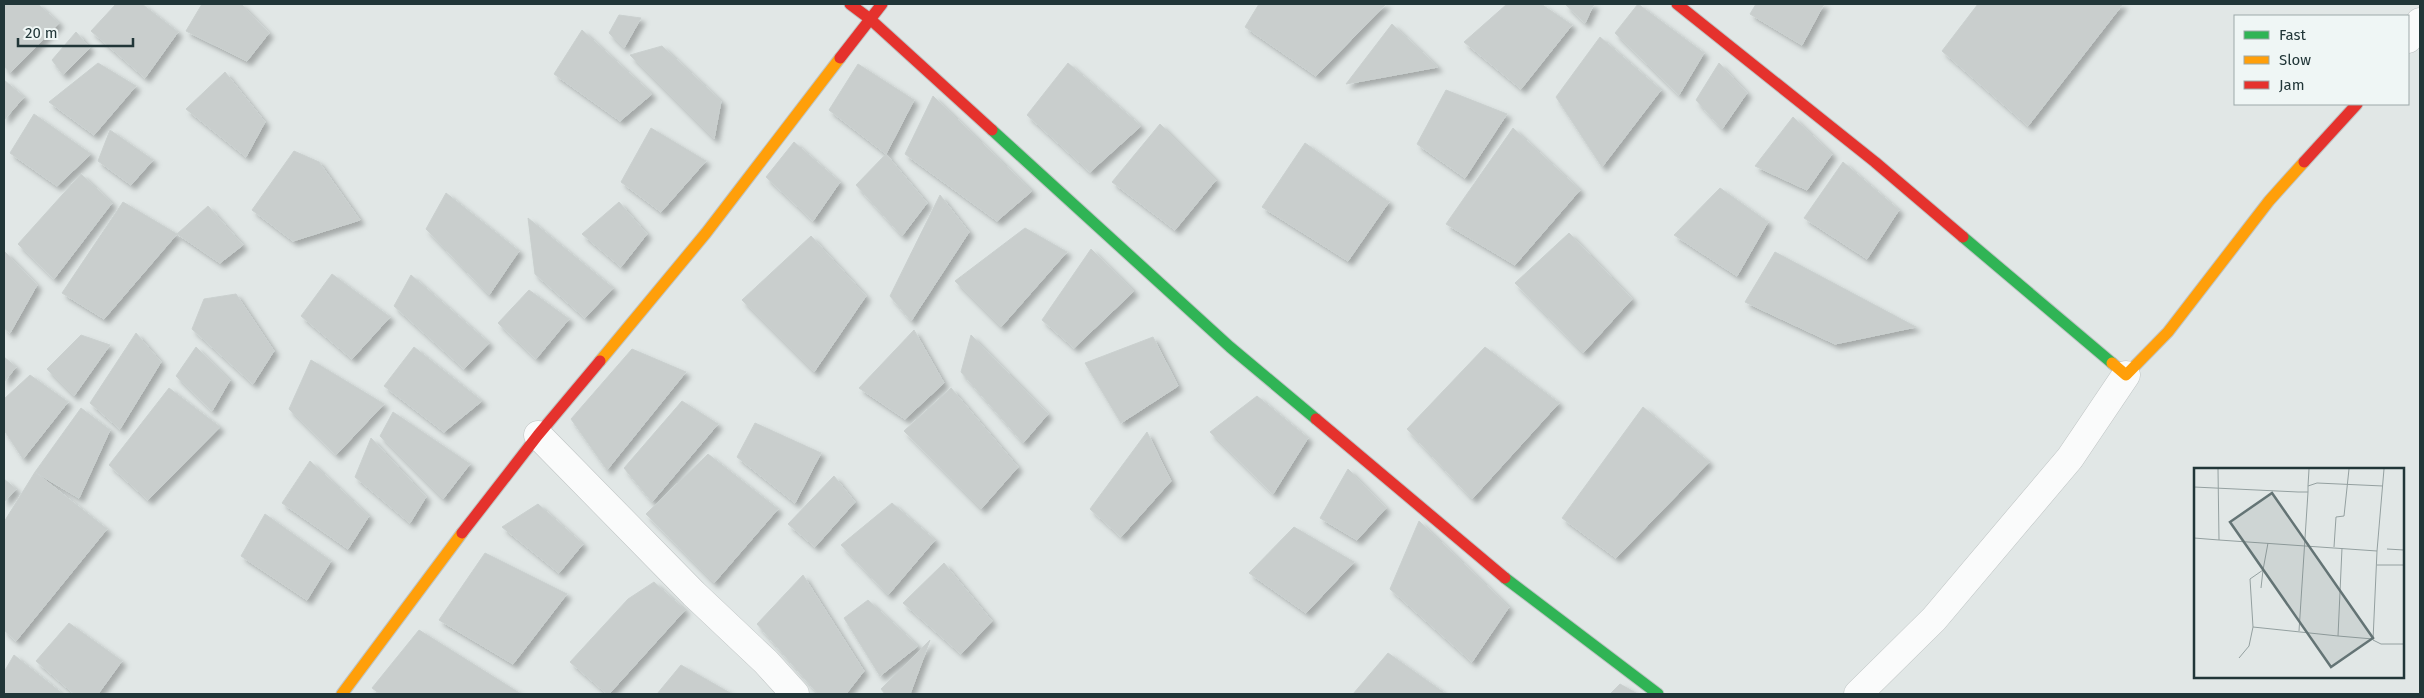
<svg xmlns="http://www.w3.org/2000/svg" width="2424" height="698" font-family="'Fira Sans',sans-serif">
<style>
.building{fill:#c9cecd;stroke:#cad0cf;filter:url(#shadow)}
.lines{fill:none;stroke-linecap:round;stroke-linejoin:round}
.street-casing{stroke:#bec3c3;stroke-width:29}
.fast-casing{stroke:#bec4c4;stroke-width:13}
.slow-casing{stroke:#bec4c4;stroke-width:13}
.jam-casing{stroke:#bec4c4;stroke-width:13}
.street{stroke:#fafbfb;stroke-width:28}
.fast{stroke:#30b455;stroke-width:11}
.slow{stroke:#ff9f0a;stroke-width:11}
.jam{stroke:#e5322d;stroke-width:11}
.inset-road{fill:none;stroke:#94a0a0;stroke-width:1}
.view{fill:#647475;fill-opacity:0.15;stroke:#647475;stroke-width:2.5}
.inset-edge{fill:none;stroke:#213638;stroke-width:2.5}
</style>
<defs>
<filter id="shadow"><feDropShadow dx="4.5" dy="4.5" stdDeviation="2.5" flood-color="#0004"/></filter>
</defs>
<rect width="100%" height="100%" fill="#e1e7e6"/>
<!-- building -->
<g class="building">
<polygon points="4,4 38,4 59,23 10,73 4,66"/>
<polygon points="116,4 142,4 178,32 145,78 91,31"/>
<polygon points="202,4 241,4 269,33 247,61 186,31"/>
<polygon points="1259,4 1386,4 1316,76 1245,27"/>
<polygon points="1507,4 1541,4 1572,25 1521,89 1464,42"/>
<polygon points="1565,4 1594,4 1585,23"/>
<polygon points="1638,4 1704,53 1679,95 1615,33"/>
<polygon points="1756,4 1824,4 1802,45 1750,14"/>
<polygon points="1978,4 2123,4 2028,126 1942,51"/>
<polygon points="619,15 641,18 624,48 609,33"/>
<polygon points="1392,24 1438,67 1346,84"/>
<polygon points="582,30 652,94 620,121 554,74"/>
<polygon points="76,32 90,48 63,75 52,60"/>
<polygon points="1600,37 1661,90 1602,167 1556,97"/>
<polygon points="662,46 721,101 714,139 630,55"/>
<polygon points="98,63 136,86 94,135 49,102"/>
<polygon points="1068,63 1141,126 1090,172 1027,115"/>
<polygon points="1719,63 1747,93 1722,129 1696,100"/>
<polygon points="858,64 914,100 886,154 829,110"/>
<polygon points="225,72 265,122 246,157 186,109"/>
<polygon points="4,80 24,97 4,120"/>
<polygon points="1446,90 1507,114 1465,178 1417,144"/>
<polygon points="933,96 1032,191 997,221 905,154"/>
<polygon points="34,114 91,154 57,186 10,153"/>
<polygon points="1793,117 1832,154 1807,190 1755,166"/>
<polygon points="1160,124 1216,180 1175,230 1112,182"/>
<polygon points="651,128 706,161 661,212 621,182"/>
<polygon points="1513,128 1580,190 1515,265 1446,224"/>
<polygon points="110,130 153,160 131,185 98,161"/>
<polygon points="794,142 840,182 813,221 766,177"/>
<polygon points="1305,143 1389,202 1348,261 1262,207"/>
<polygon points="294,151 319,162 360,220 293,241 252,210"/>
<polygon points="886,154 927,203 902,236 856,185"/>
<polygon points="1843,162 1899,210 1867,259 1804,218"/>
<polygon points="81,174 112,203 54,279 18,244"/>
<polygon points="1720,188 1768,222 1737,276 1674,235"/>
<polygon points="446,193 519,251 489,295 426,229"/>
<polygon points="940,195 969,232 911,321 890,296"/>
<polygon points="123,202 177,234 104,319 62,293"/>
<polygon points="619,202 647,234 621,267 582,234"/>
<polygon points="208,206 243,245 220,263 177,234"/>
<polygon points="528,218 613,288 585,318 535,274"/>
<polygon points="1025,228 1067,252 1001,327 955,281"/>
<polygon points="1569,233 1632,299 1583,353 1515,283"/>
<polygon points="811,236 866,296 814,372 742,300"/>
<polygon points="1091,249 1134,291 1074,348 1042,320"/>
<polygon points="4,251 37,285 10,333 4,328"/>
<polygon points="1775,252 1916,327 1835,344 1745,302"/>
<polygon points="332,274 390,317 352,359 301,316"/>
<polygon points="411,275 489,343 464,369 394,306"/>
<polygon points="529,290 569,319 536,359 498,323"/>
<polygon points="236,294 274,351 253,384 192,329 204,299"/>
<polygon points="914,330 944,383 905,419 859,388"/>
<polygon points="136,333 161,362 120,429 90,403"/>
<polygon points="81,335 110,345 74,396 47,369"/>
<polygon points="971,335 1048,414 1023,443 961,372"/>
<polygon points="1153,337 1178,386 1121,423 1085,363"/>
<polygon points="196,347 230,380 212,411 176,376"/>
<polygon points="414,347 482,401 444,432 384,386"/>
<polygon points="1485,347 1559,403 1472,499 1407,429"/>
<polygon points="632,349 686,372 607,470 571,419"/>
<polygon points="4,357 16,367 4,382"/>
<polygon points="311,360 384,404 336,455 289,409"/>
<polygon points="30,375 68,402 23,459 4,430 4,399"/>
<polygon points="169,388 220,427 148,500 109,465"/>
<polygon points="951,388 1018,467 981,509 904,431"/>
<polygon points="1257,396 1308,438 1273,494 1210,432"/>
<polygon points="682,401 718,424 652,502 624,468"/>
<polygon points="1643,407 1709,462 1616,558 1562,518"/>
<polygon points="81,408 110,430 79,498 35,472"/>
<polygon points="393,412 470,464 443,499 380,436"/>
<polygon points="755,423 821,453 795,503 737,457"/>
<polygon points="1147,432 1171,481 1121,537 1090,509"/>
<polygon points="371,438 426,497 410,523 355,477"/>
<polygon points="708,454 778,509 714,583 646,514"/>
<polygon points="310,461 369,516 348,549 282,503"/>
<polygon points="1348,469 1386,508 1357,540 1320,518"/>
<polygon points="35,472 107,529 16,641 4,630 4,522"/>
<polygon points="834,476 855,502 815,547 788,524"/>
<polygon points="4,479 16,489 4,502"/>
<polygon points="892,503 935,540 888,595 841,545"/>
<polygon points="538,504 583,544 559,573 502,527"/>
<polygon points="265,514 331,561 307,600 241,556"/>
<polygon points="1419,521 1509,607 1472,662 1390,589"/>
<polygon points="1294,527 1354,562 1306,613 1249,573"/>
<polygon points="485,553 567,594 513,664 439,620"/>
<polygon points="944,563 992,621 961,654 903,603"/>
<polygon points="803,575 864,671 846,694 818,694 757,624"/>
<polygon points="654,582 685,610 609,694 607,694 570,662 628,599"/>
<polygon points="868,600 918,646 880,676 844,618"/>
<polygon points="69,623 122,661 98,694 74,694 36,661"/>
<polygon points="419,630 521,694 380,694 372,688"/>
<polygon points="930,640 910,694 885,694 881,689"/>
<polygon points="1388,653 1446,694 1353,694"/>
<polygon points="14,655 63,694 4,694 4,672"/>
<polygon points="681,665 732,694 657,694"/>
<polygon points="1620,684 1638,694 1610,694"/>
</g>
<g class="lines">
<defs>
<g id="street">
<polyline points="2408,39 2420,22"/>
<polyline points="538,435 694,594 766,662 795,694"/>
<polyline points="1858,694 1934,619 2070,458 2126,375"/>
</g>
<g id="fast">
<polyline points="992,130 1230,347 1316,419"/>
<polyline points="1963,237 2112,363"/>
<polyline points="1505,578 1658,694"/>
</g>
<g id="slow">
<polyline points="600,361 706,233 840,58"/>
<polyline points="2112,363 2126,375 2168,332 2269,201 2304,162"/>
<polyline points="342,694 462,533"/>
</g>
<g id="jam">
<polyline points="850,4 870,19 992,130"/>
<polyline points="1677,4 1875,162 1963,237"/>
<polyline points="840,58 882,4"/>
<polyline points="2304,162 2357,104"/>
<polyline points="1316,419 1505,578"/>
<polyline points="462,533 538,435 600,361"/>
</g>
</defs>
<!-- street casing -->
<use href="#street" class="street-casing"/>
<!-- fast casing -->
<use href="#fast" class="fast-casing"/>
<!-- slow casing -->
<use href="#slow" class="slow-casing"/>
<!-- jam casing -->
<use href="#jam" class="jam-casing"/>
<!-- street -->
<use href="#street" class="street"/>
<!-- fast -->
<use href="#fast" class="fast"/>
<!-- slow -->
<use href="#slow" class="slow"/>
<!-- jam -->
<use href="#jam" class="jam"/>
</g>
<!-- overview -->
<g transform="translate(2194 468)">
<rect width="210" height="210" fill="#e1e7e6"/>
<path class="inset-road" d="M 114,18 L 115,1M 0,19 L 104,24 L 114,24 L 114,18 L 123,15 L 189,18M 0,70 L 25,72 L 24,1M 25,72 L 183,83 L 179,172 L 187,176 L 210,176M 140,79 L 142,49 L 150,48 L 155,1M 148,80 L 144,168 L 179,171M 193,81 L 210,82M 183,83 L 190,1M 183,97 L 210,97M 67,120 L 69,102M 59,159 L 144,168M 105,163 L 114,24M 45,190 L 55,178 L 59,159 L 56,111 L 69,102 L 74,75"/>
<path class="view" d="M 78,25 L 179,170 L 137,199 L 36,54 Z"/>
<rect width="210" height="210" class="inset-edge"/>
</g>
<!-- border -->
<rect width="2424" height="698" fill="none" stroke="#213638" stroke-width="10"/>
<!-- legend -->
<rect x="2234" y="15" width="175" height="90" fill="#eff6f5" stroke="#9da9a9"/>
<rect x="2244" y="31" width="25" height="8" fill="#30b455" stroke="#9da9a9"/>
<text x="2279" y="40" font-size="15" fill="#213638">Fast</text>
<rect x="2244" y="56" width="25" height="8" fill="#ff9f0a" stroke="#9da9a9"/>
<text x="2279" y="65" font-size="15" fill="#213638">Slow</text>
<rect x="2244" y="81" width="25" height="8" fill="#e5322d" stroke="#9da9a9"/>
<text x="2279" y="90" font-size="15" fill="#213638">Jam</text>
<!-- scale -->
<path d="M18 38v8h115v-8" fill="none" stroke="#213638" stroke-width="2.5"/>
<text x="25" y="38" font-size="15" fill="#213638" stroke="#eff6f5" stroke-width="4" paint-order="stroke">20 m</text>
</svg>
